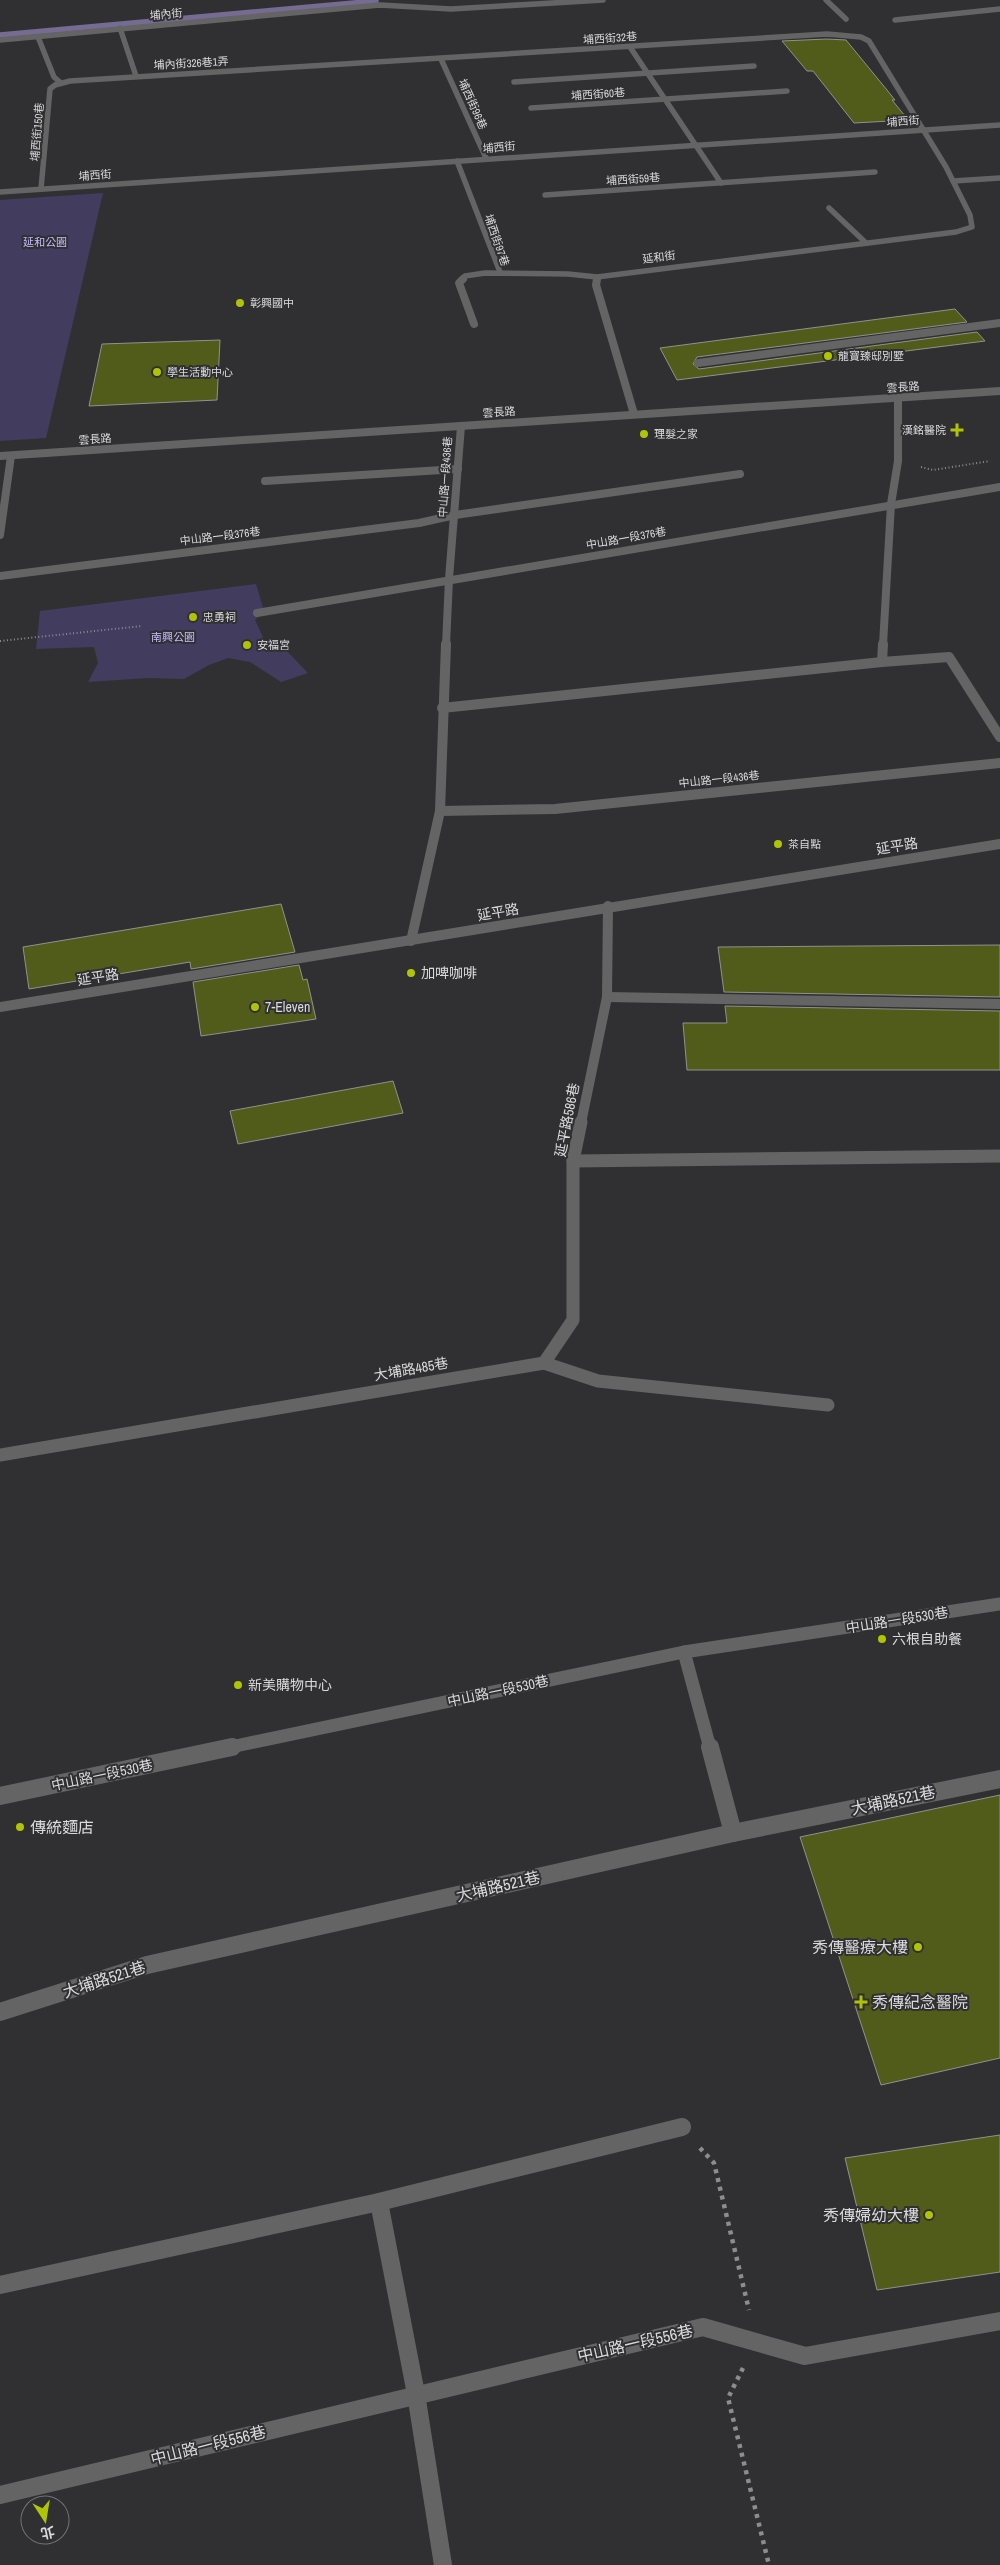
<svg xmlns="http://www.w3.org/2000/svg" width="1000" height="2565" font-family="'Archivo Narrow','Noto Sans TC',sans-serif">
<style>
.green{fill:#423c5e}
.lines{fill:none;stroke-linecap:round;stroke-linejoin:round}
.stream{stroke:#746c92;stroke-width:5.5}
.building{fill:#515b1a;stroke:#91928e}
.path-far1{stroke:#8d8d8f;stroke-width:2;stroke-dasharray:1 2.5;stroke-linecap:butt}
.path{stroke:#8d8d8f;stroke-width:4.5;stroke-dasharray:4 5;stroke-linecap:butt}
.service-far4{stroke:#646465;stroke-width:5.5}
.service-far3{stroke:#646465;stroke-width:8}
.service-far2{stroke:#646465;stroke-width:10}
.service-far1{stroke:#646465;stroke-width:13}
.service{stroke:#646465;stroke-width:18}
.minor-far3{stroke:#646465;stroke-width:5.5}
.minor-far2{stroke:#646465;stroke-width:8}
.minor-far1{stroke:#646465;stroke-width:10}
.minor{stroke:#646465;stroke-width:13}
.poi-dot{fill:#afc504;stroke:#303033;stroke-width:2}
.labels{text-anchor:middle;stroke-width:4;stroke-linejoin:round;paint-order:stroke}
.far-street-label{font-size:11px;fill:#dad9db;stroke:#303033}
.far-park-label{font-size:11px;fill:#c6bbff;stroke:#303033}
.far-poi-label{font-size:11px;fill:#dad9db;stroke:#303033;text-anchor:start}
.street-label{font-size:14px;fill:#dad9db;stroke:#303033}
.poi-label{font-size:14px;fill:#dad9db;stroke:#303033;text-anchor:start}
.near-street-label{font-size:16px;fill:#dad9db;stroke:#303033}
.near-poi-label{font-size:16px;fill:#dad9db;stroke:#303033;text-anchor:start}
</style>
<rect width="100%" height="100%" fill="#303033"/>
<!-- green -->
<g class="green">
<polygon points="103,193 46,438 0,441 0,200"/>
<polygon points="256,584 264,611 255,620 269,650 285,649 308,673 281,682 250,662 228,658 209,665 184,679 148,678 88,682 98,663 94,647 36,649 40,611"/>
</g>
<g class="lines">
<!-- stream -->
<polyline class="stream" points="0,35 376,1"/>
</g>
<!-- building -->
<g class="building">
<polygon points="827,39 846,40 887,90 895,100 892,100 905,116 888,117 890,121 854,123 813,71 807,71 782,41"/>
<polygon points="955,309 967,322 697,357 693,364 699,369 977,332 985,341 677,380 660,348"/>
<polygon points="220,340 217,400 89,406 102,344"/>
<polygon points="281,904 295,952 191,969 190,962 29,989 23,947"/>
<polygon points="1000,945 1000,997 724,992 718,947"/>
<polygon points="299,965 303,980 307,979 316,1019 201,1036 193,982"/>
<polygon points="725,1006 1000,1011 1000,1070 687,1070 683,1023 727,1023"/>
<polygon points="393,1081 403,1113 238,1144 230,1111"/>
<polygon points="1000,1795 1000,2058 881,2085 800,1837"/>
<polygon points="1000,2135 1000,2272 877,2290 845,2158"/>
</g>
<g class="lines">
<!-- path-far1 -->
<g class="path-far1">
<polyline points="921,467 933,470 990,461"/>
<polyline points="0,641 142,626"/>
</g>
<!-- path -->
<g class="path">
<polyline points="700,2148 714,2163 749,2310"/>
<polyline points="743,2368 728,2398 769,2565"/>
</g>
<!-- service-far4 -->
<g class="service-far4">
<polyline points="826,0 846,19"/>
<polyline points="895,20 1000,9"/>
<polyline points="120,28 136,76"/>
<polyline points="38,37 54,77 61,83"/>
</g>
<!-- service-far3 -->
<g class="service-far3">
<polyline points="698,363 1000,323"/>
<polyline points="265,481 458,469"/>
<polyline points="0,576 419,523 455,515 740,474"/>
<polyline points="257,613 1000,487"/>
</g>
<!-- service-far2 -->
<g class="service-far2">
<polyline points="882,662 949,657 1000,737"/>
<polyline points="440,811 555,809 1000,763"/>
<polyline points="607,997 1000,1004"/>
</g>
<!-- service-far1 -->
<g class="service-far1">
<polyline points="573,1161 1000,1156"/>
<polyline points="544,1363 598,1381 828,1405"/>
<polyline points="684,1652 710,1748"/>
<polyline points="226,1748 684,1652 1000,1604"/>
</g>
<!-- service -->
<g class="service">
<polyline points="710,1747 733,1833"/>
<polyline points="0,1796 232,1747"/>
<polyline points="0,2012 147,1965 733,1833 1000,1779"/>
<polyline points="379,2202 416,2394 443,2565"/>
<polyline points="0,2285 379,2202 682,2127"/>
<polyline points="0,2495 703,2327 805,2356 1000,2321"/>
</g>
<!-- minor-far3 -->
<g class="minor-far3">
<polyline points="0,40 380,5 451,9 603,0"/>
<polyline points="630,47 721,183"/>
<polyline points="441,59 486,158"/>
<polyline points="514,82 754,66"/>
<polyline points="531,108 787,91"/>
<polyline points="457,161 500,272"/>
<polyline points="953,181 1000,178"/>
<polyline points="41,189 50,89 55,85 70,81 827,34 861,37 869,41 946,167 970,215 972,227 956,232 597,277 597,280"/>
<polyline points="0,192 1000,125"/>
<polyline points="545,195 875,172"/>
<polyline points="829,208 865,242"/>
<polyline points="462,280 465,276 485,273 568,274 597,277"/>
</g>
<!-- minor-far2 -->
<g class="minor-far2">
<polyline points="463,279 459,283 474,324"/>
<polyline points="597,279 596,285 634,414"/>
<polyline points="0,456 1000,391"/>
<polyline points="0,535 11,456"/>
<polyline points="446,645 449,579 461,426"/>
<polyline points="883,645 891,504 898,461 898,399"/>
</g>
<!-- minor-far1 -->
<g class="minor-far1">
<polyline points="442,708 882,662 883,644"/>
<polyline points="411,941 440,811 446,644"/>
<polyline points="0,1007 1000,844"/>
<polyline points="581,1123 607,997 608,906"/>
</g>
<!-- minor -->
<polyline class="minor" points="0,1455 544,1363 573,1320 573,1161 581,1122"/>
</g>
<!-- markers -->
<g class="poi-dot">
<circle cx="240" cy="303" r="5"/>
<circle cx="828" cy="356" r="5"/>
<circle cx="157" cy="372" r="5"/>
<path d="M954.5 422.5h5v5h5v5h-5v5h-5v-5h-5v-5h5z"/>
<circle cx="644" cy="434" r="5"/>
<circle cx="193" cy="617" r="5"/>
<circle cx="247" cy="645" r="5"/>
<circle cx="778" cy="844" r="5"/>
<circle cx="411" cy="973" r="5"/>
<circle cx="255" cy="1007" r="5"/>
<circle cx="882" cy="1639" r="5"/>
<circle cx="238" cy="1685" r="5"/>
<circle cx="20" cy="1827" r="5"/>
<circle cx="918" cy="1947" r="5"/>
<path d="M858.5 1994.5h5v5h5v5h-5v5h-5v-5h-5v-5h5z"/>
<circle cx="929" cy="2215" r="5"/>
</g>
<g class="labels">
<!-- far-street labels -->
<g class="far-street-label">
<text transform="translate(166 14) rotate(-5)" y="4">埔內街</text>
<text transform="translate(610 38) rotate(-4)" y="4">埔西街32巷</text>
<text transform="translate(191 63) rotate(-3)" y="4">埔內街326巷1弄</text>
<text transform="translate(598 94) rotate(-4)" y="4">埔西街60巷</text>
<text transform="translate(473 104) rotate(66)" y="4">埔西街96巷</text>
<text transform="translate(903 121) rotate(-4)" y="4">埔西街</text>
<text transform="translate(37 132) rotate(-85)" y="4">埔西街150巷</text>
<text transform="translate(499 147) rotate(-5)" y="4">埔西街</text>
<text transform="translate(95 175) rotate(-4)" y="4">埔西街</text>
<text transform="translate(633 179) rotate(-4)" y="4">埔西街59巷</text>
<text transform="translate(497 240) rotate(71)" y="4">埔西街97巷</text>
<text transform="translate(659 257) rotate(-7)" y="4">延和街</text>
<text transform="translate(903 387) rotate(-4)" y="4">雲長路</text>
<text transform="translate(499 412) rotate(-4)" y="4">雲長路</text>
<text transform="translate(95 439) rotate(-4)" y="4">雲長路</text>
<text transform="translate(445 477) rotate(-86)" y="4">中山路一段436巷</text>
<text transform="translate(220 536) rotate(-7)" y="4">中山路一段376巷</text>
<text transform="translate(626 538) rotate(-10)" y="4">中山路一段376巷</text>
<text transform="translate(719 779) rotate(-6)" y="4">中山路一段436巷</text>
</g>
<!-- far-park labels -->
<g class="far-park-label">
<text x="45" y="246">延和公園</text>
<text x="173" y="641">南興公園</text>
</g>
<!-- far-poi labels -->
<g class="far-poi-label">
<text x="250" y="307">彰興國中</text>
<text x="838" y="360">龍寶臻邸別墅</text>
<text x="167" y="376">學生活動中心</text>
<text x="946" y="434" text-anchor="end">漢銘醫院</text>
<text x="654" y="438">理髮之家</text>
<text x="203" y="621">忠勇祠</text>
<text x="257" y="649">安福宮</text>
<text x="788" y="848">茶自點</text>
</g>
<!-- street labels -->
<g class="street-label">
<text transform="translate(897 846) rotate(-9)" y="5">延平路</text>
<text transform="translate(498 912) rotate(-10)" y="5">延平路</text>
<text transform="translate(98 977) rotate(-9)" y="5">延平路</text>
<text transform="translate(567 1120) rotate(-79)" y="5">延平路586巷</text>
<text transform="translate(411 1369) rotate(-10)" y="5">大埔路485巷</text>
<text transform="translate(897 1620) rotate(-9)" y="5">中山路一段530巷</text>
<text transform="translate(498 1691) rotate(-12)" y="5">中山路一段530巷</text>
<text transform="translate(102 1775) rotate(-12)" y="5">中山路一段530巷</text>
</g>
<!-- poi labels -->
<g class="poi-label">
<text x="421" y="978">加啤咖啡</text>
<text x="265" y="1012">7-Eleven</text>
<text x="892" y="1644">六根自助餐</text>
<text x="248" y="1690">新美購物中心</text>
</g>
<!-- near-street labels -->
<g class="near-street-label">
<text transform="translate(893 1800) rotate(-12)" y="6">大埔路521巷</text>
<text transform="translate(498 1886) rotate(-13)" y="6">大埔路521巷</text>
<text transform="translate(104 1979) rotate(-18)" y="6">大埔路521巷</text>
<text transform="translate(635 2343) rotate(-13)" y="6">中山路一段556巷</text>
<text transform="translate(208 2445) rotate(-14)" y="6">中山路一段556巷</text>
</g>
<!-- near-poi labels -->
<g class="near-poi-label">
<text x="30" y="1833">傳統麵店</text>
<text x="908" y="1953" text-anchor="end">秀傳醫療大樓</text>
<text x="872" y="2008">秀傳紀念醫院</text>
<text x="919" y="2221" text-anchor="end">秀傳婦幼大樓</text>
</g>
</g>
<!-- north arrow -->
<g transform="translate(45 2520) rotate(168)"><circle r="24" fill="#303033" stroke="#747476"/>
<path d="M0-4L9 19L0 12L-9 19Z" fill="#afc504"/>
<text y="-8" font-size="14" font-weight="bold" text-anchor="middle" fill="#dad9db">北</text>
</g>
</svg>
